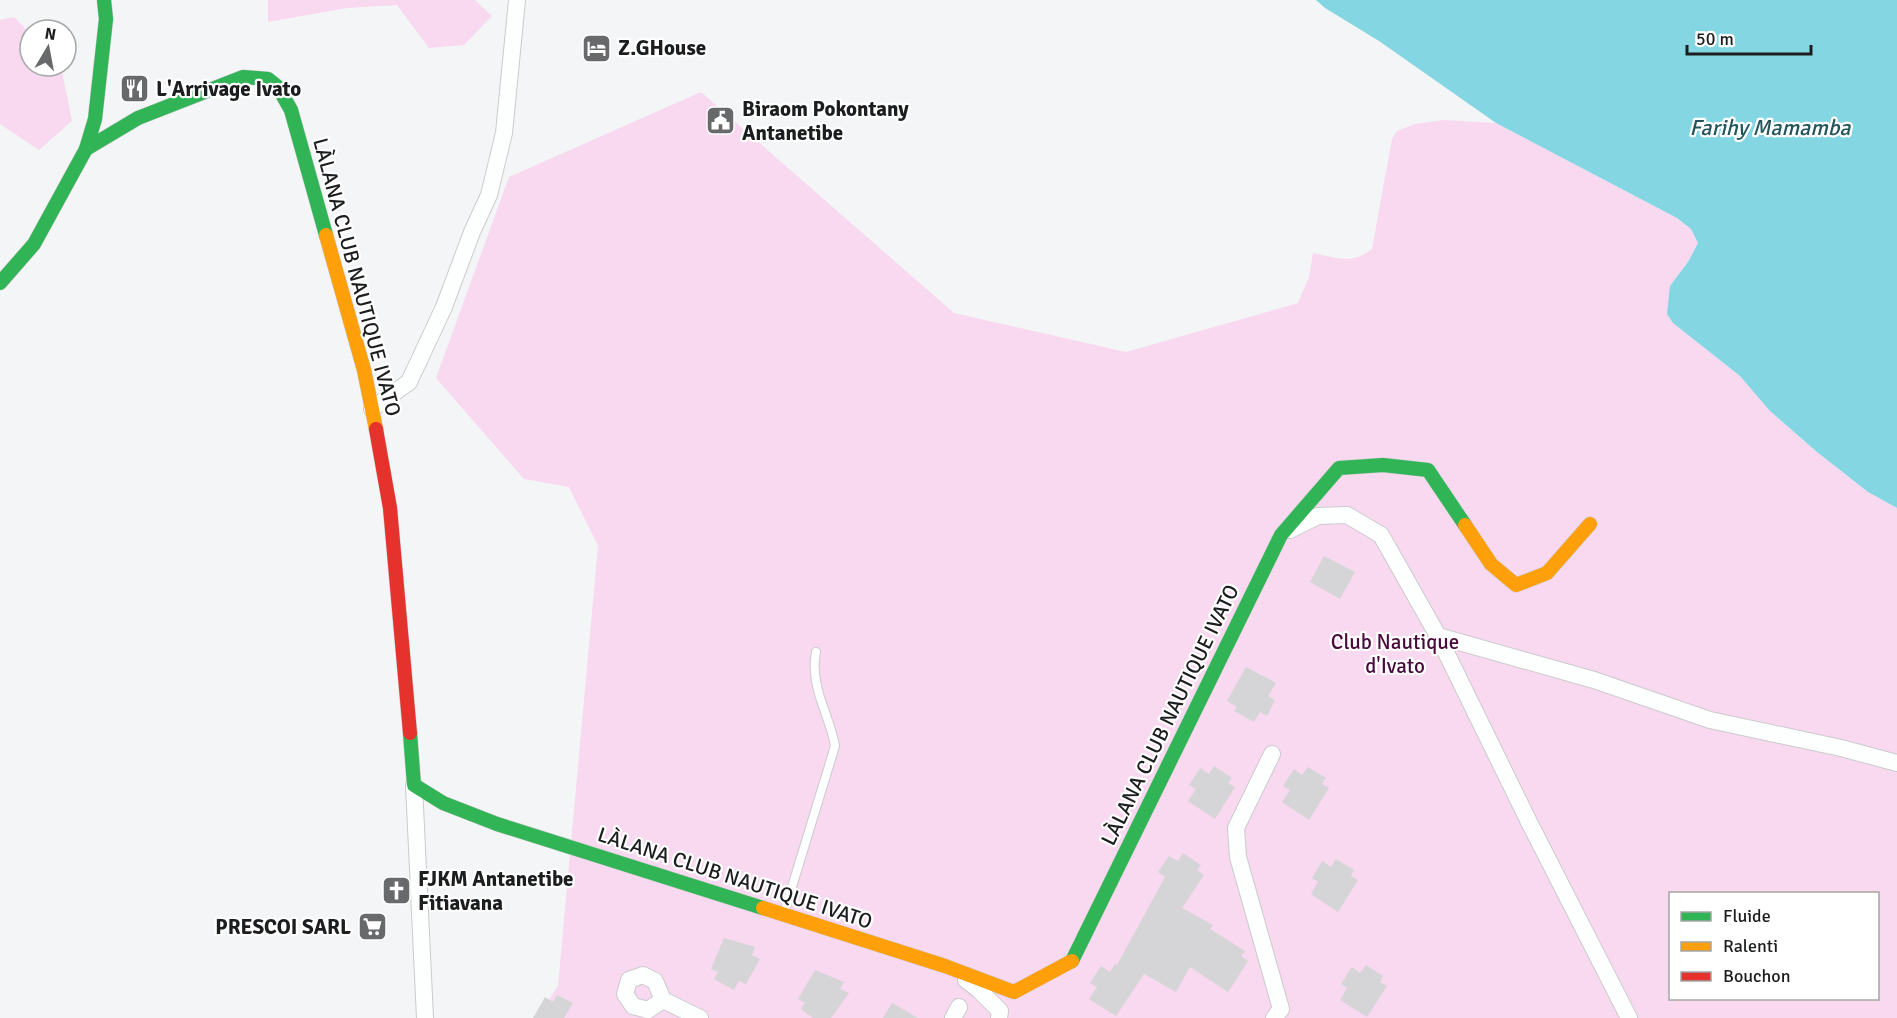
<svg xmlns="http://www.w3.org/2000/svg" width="1897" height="1018" font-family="Signika,sans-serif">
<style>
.green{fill:#f8d9ef;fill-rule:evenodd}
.water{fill:#85d6e3}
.building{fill:#d5d5d7}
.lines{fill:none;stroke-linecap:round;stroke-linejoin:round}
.lane-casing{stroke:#cbcbcd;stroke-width:10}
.street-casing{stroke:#cbcbcd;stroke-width:18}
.fast-casing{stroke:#cbcbcd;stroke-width:15}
.slow-casing{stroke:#cbcbcd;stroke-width:15}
.jam-casing{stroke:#cbcbcd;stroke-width:15}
.lane{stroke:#fdfefe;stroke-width:8}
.street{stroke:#fdfefe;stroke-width:16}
.fast{stroke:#30b455;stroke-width:14}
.slow{stroke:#ff9f0a;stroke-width:14}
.jam{stroke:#e5322d;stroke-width:14}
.labels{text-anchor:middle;stroke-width:4.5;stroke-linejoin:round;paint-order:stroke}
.poi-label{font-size:21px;font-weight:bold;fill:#1c1d1e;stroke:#fff;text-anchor:start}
.street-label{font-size:21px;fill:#1c1d1e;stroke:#fff}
.park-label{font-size:21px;fill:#48093b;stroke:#fff}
.water-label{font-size:22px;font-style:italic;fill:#24555d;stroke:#fff}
</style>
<rect width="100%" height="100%" fill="#f4f5f7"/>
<!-- green -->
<g class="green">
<polygon points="268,0 475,0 492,16 464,45 429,48 397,5 347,8 268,22"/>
<polygon points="14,17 30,33 30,66 61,66 72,121 39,150 0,124 0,20"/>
<path d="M 701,92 L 954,313 L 1126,352 L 1298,303 L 1309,277 L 1313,253 C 1338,258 1351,265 1372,249 L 1392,139 L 1397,131 L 1415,124 L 1444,120 L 1496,123 L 1677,218 L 1691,229 L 1698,243 L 1688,262 L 1670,286 L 1673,323 L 1740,376 L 1769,410 L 1817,452 L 1868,492 L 1897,508 L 1897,1018 L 537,1018 L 558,986 L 598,546 L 569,487 L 524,479 L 436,378 L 509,177 ZM 1670,894 L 1878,894 L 1878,998 L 1670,998 Z"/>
</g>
<!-- water -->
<polygon class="water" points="1316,0 1897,0 1897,508 1868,492 1817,452 1769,410 1740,376 1673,323 1667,314 1670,286 1688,262 1698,243 1691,229 1677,218 1496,123 1379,41 1325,8"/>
<!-- building -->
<g class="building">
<polygon points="1324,556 1355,572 1340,599 1310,582"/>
<polygon points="1246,667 1276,683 1268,696 1275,700 1267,716 1260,712 1254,722 1234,711 1237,707 1227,701"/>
<polygon points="1214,766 1232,778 1228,783 1235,787 1215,819 1188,801 1196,789 1189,785 1200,768 1209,774"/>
<polygon points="1308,767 1326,778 1322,784 1329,788 1309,820 1282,802 1290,790 1283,786 1294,769 1302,775"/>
<polygon points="1183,853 1201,865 1197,870 1204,875 1182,908 1213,925 1210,929 1245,951 1241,956 1248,961 1228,992 1190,967 1176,992 1144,974 1116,1016 1089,999 1097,987 1090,983 1101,966 1110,972 1115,964 1117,965 1165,877 1158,872 1169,856 1178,861"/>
<polygon points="1336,859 1354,870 1351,876 1358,880 1338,912 1311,894 1318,882 1312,878 1322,861 1331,867"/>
<polygon points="724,938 755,947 752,955 760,959 746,984 739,981 734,990 714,979 718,972 711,969"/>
<polygon points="1366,965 1383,976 1380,982 1387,986 1367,1017 1340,1000 1347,988 1341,984 1352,967 1360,973"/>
<polygon points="815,970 844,982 840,989 849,993 831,1018 813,1018 801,1009 805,1003 798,999"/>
<polygon points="557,995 573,1003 564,1018 533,1018 545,997 553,1002"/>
<polygon points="892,1003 918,1018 883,1018"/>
</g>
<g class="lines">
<defs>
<path id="lane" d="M 784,913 L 835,746 C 831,721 816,697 815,671 C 814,665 815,658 816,652"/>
<g id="street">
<polyline points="372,409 409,382 444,307 472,232 489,195 504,133 517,0"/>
<polyline points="1290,530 1318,516 1347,515 1381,535 1438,636 1529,822 1629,1018"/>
<polyline points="1438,636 1594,680 1710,720 1841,748 1897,763"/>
<polyline points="1272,754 1236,828 1238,857 1281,1009 1274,1018"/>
<polyline points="414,785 425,1018"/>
<polyline points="966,980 979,990 1000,1011 999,1018"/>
<polyline points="663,1000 648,1010 633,1006 625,994 629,980 643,975 655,981 663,1000 700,1018"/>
<polyline points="953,1018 959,1007"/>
</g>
<g id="fast">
<polyline points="86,149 138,118 243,77 268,79 278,87 291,110 326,235"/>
<polyline points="0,283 34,244 86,149 95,119 106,19 104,0"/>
<polyline points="410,733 414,785 443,803 497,824 763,908"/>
<polyline points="1072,961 1281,535 1339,468 1383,465 1428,470 1465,525"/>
</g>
<g id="slow">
<polyline points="326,235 364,370 376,429"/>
<polyline points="1465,525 1491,564 1516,585 1547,573 1590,524"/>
<polyline points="763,908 945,966 1014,992 1072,961"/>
</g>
<polyline id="jam" points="376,429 390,508 410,733"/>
</defs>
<!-- lane casing -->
<use href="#lane" class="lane-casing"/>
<!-- street casing -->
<use href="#street" class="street-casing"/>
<!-- fast casing -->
<use href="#fast" class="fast-casing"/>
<!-- slow casing -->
<use href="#slow" class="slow-casing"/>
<!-- jam casing -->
<use href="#jam" class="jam-casing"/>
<!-- lane -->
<use href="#lane" class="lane"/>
<!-- street -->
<use href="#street" class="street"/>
<!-- fast -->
<use href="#fast" class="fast"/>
<!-- slow -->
<use href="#slow" class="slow"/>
<!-- jam -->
<use href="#jam" class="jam"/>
</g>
<!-- icons -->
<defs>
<symbol id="hotel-square" viewBox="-11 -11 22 22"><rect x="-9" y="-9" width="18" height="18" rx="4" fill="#68696a" stroke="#fff"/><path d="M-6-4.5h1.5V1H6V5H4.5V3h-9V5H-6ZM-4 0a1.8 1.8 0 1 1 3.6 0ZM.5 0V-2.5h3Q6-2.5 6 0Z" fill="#fff"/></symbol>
<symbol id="restaurant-square" viewBox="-11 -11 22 22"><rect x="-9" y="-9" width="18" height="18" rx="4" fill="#68696a" stroke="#fff"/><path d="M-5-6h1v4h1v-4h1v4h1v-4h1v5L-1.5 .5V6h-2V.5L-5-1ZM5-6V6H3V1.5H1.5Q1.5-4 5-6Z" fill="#fff"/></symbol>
<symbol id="civic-square" viewBox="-11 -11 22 22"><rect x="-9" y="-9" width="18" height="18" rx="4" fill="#68696a" stroke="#fff"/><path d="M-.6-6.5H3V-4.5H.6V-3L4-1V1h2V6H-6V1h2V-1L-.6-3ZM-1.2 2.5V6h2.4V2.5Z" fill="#fff"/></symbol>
<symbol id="church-square" viewBox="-11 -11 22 22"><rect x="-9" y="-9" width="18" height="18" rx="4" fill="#68696a" stroke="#fff"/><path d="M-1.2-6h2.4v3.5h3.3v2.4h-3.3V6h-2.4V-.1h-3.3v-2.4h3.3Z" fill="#fff"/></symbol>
<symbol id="supermarket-square" viewBox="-11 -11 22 22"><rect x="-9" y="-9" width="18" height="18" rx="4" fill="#68696a" stroke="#fff"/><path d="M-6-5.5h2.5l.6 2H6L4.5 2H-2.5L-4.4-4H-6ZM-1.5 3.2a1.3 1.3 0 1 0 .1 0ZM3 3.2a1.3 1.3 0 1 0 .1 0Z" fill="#fff"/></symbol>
</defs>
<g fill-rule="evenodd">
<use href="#hotel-square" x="580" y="32" width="33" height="33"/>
<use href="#restaurant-square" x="118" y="72" width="33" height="33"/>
<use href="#civic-square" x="704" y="104" width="33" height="33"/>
<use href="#church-square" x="380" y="874" width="33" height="33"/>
<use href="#supermarket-square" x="356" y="910" width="33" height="33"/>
</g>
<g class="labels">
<!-- poi labels -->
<g class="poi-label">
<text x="618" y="55">Z.GHouse</text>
<text x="156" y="96">L'Arrivage Ivato</text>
<text x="742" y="116">Biraom Pokontany<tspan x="742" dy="24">Antanetibe</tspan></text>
<text x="418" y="886">FJKM Antanetibe<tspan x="418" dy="24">Fitiavana</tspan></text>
<text x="351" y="934" text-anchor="end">PRESCOI SARL</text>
</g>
<!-- street labels -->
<g class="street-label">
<text transform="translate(357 277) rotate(75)" y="7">LÀLANA CLUB NAUTIQUE IVATO</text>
<text transform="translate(1170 715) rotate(-64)" y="7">LÀLANA CLUB NAUTIQUE IVATO</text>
<text transform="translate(735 878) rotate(18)" y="7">LÀLANA CLUB NAUTIQUE IVATO</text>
</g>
<!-- park labels -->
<g class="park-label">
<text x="1395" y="649">Club Nautique<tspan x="1395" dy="24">d'Ivato</tspan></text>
</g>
<!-- water labels -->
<g class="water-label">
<text x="1770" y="135">Farihy Mamamba</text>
</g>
</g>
<!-- legend -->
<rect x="1669" y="892" width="210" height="108" fill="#ffffff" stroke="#a4a5a5" stroke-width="1.5"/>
<rect x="1681" y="912" width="30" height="9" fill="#30b455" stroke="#a4a5a5" stroke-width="1.5"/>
<text x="1723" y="922" font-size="18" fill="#1c1d1e">Fluide</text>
<rect x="1681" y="942" width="30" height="9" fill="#ff9f0a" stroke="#a4a5a5" stroke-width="1.5"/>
<text x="1723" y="952" font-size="18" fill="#1c1d1e">Ralenti</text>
<rect x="1681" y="972" width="30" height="9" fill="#e5322d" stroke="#a4a5a5" stroke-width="1.5"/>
<text x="1723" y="982" font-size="18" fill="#1c1d1e">Bouchon</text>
<!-- north arrow -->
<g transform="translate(48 48) rotate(10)"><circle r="28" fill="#ffffff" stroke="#a4a5a5" stroke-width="1.5"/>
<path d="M0-4.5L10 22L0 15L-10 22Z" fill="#68696a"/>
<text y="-9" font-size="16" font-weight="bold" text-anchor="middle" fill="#1c1d1e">N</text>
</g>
<!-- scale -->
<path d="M1687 45v9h124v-9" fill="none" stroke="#1c1d1e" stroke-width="3"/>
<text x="1696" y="45" font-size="18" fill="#1c1d1e" stroke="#ffffff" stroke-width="4.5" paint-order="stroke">50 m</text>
</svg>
